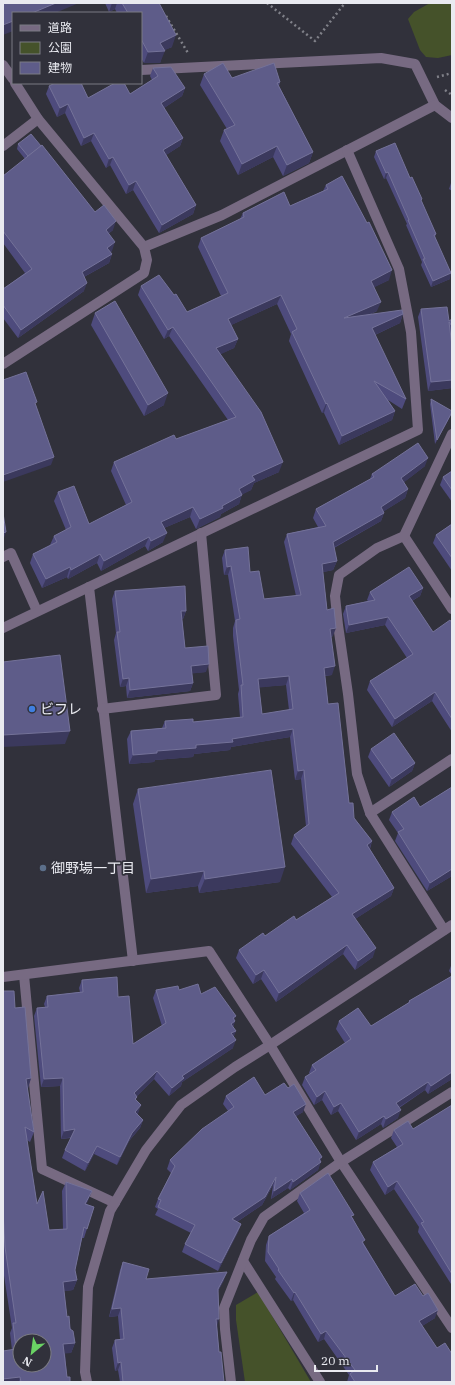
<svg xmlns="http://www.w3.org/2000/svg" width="455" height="1385" font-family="'IBM Plex Serif','Noto Sans JP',serif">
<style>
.green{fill:#45522a}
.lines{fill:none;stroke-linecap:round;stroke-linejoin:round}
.path{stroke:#808189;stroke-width:2.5;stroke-dasharray:2 3;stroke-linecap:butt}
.minor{stroke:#776a82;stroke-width:10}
.tertiary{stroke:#776a82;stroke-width:10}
.wall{fill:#4e4b7d;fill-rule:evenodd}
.shaded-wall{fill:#3b395d}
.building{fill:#5e5c89;stroke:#747299;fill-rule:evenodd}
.shop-dot{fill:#3f7fe0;stroke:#31313b;stroke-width:1.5}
.service-dot{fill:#5c6f8a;stroke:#31313b;stroke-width:1.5}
.labels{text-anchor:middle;stroke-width:3.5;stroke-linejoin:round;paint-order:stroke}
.poi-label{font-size:14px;fill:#e9eaf0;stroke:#31313b;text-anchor:start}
</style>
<rect width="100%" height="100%" fill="#31313b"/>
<!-- green -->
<g class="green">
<polygon points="430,3 452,3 452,55 438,58 426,57 420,50 408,19 414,12"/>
<polygon points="258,1292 311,1382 245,1382 236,1320 236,1305"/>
</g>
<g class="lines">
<!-- path -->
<g class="path">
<polyline points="267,3 315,41 345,3"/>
<polyline points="166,16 188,53"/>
<polyline points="437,77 452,73"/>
<polyline points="445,90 452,95"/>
</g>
<!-- minor -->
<g class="minor">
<polyline points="3,65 13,79"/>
<polyline points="141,70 381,58 415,64 435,105 452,118"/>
<polyline points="3,146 38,119"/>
<polyline points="144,247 222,215 435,105"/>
<polyline points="3,364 144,273 147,260 144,247 38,119 15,83"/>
<polyline points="404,536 452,609"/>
<polyline points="3,557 11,553 37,611"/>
<polyline points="89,587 133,961"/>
<polyline points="3,628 418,430 411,332 399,269 347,150"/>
<polyline points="102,709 216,695 201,533"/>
<polyline points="370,813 452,759"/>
<polyline points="444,930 370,813 357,774 348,694 338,625 335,596 339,575 377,548 404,536 452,434"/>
<polyline points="24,975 42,1169 115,1203"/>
<polyline points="270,1045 341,1162 452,1328"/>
<polyline points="243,1261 320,1382"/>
<polyline points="231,1382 225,1329 224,1308 251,1240 264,1217 341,1162 452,1092"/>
</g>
<!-- tertiary -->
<g class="tertiary">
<polyline points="3,977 209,951 270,1045"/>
<polyline points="87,1382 85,1372 88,1287 110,1211 146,1150 181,1105 235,1067 270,1045 452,925"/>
</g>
</g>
<!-- wall -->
<g class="wall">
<polygon points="105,3 159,3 172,47 164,50 160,63 144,63 141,58 141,13 117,13 115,9 109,12"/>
<polygon points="153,68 185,88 182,96 164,108 183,138 180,146 166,155 196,205 193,214 159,233 133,190 126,194 110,165 106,168 91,141 81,146 65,113 57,117 46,94 49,86 88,98 130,94 152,80 150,76"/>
<polygon points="204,74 232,78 280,82 279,86 313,152 309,163 283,176 273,157 238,175 220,141 224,130 227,129 200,85"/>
<polygon points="18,144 95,212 113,230 108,234 112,251 110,252 112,254 109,263 84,277 84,291 18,338 3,318 3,289 25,273 3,243 3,176 25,159 17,149"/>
<polygon points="376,151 410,178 436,234 435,237 450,279 431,287 421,265 422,262 406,225 407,224 386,178 384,179 374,157"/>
<polygon points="452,180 452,191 449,189"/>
<polygon points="326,185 389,280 374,287 377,311 369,315 403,314 400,323 375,335 406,399 402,409 388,400 395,411 392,420 339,445 324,413 322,413 289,341 291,334 277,304 231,325 238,339 234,348 220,354 279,472 254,483 251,490 242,494 239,504 221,514 220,517 196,529 190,517 164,528 163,542 148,551 145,546 101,571 97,563 68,579 67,577 42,588 30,563 33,554 50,545 54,536 66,530 54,501 58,492 89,524 126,505 111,471 114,462 176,439 228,420 169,336 164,339 138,295 141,286 187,312 221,296 198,247 201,238 240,219 243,213 290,206 323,191"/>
<polygon points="421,309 449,321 452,319 452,338 451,337 452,346 452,388 428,391 418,317"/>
<polygon points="95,313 164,405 144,416 91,325"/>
<polygon points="431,399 451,415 435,444 430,404"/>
<path d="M 425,466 L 404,482 L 408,489 L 405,498 L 384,511 L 384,513 L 381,521 L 334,548 L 337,561 L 333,570 L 323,572 L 327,610 L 333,636 L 331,637 L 332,675 L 325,676 L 328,704 L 349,803 L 354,818 L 372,841 L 370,849 L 394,888 L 391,896 L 355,919 L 373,957 L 355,970 L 343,954 L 276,1002 L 261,979 L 253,984 L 236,958 L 239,950 L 265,936 L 296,920 L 332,897 L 291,844 L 294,835 L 306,826 L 301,779 L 295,780 L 290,737 L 231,747 L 230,750 L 194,754 L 193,757 L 155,760 L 154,762 L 129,764 L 127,739 L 131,731 L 162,728 L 165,721 L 193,722 L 240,717 L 238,694 L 239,690 L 233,636 L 233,628 L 235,621 L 228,575 L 224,575 L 222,558 L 225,550 L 250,572 L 264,599 L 296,596 L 284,542 L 287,534 L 318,527 L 313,518 L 316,509 L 370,479 L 372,474 ZM 286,685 L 289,710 L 262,714 L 259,687 Z"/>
<polygon points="452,471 452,502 440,485 443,477"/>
<polygon points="452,524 452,571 433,543 436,535"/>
<polygon points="423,588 420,596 412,601 433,632 452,623 452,732 432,701 392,727 367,690 370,681 407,658 385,625 346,633 343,614 346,606 368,601 367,600 370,592"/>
<polygon points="115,591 186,611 183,619 182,619 185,648 206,672 192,673 193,683 190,691 127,698 126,686 120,687 114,640 116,633 112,599"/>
<polygon points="371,749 415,763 412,771 389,787 368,757"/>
<polygon points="452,787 452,876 427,891 395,841 398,833 389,820 392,812 420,807"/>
<polygon points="138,789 280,882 199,893 198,886 146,893 133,804"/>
<polygon points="452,963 452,975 449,971"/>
<polygon points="452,976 452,1079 428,1094 425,1090 399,1108 398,1118 383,1128 381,1124 356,1140 338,1111 331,1115 322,1100 314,1105 302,1085 305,1077 310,1074 309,1073 312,1065 345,1043 336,1029 339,1021 371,1026 408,1003 409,1001"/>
<polygon points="82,980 118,997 133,1044 162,1026 153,998 156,990 179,990 201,994 234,1020 235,1021 233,1027 236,1031 233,1036 233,1048 182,1082 181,1086 169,1096 154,1079 137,1096 136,1100 137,1114 143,1120 140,1128 129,1141 117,1165 94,1154 85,1171 62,1158 65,1150 71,1138 61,1139 60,1086 41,1087 34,1016 37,1008 45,1007 44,1004 47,996 80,992 79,988"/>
<polygon points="3,991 15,1008 31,1078 28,1088 27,1088 34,1132 30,1142 27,1140 37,1204 49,1230 63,1229 62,1191 66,1182 92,1191 86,1204 94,1207 84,1238 82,1238 75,1270 77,1280 73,1290 64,1291 67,1317 75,1343 71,1353 65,1353 67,1377 70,1382 3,1382 12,1350 10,1333 12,1328 3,1269"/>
<polygon points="265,1095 303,1112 296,1116 321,1160 318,1170 290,1190 288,1188 271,1199 273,1185 262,1205 237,1222 241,1224 238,1232 218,1271 182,1252 185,1244 191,1233 155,1215 158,1209 155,1207 158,1199 171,1173 167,1169 170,1160 228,1111 223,1104 226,1096"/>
<polygon points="452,1105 452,1284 451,1284 418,1232 419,1227 394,1189 385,1195 370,1170 373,1162 397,1147 391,1138 394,1130 413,1129"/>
<polygon points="300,1193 353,1218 364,1244 395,1296 435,1318 422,1326 437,1348 452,1382 347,1382 349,1375 324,1339 318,1342 293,1300 291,1301 275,1279 276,1277 265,1261 266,1245 269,1236 304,1213 297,1201"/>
<polygon points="123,1262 146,1279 224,1280 218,1291 217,1326 219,1352 224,1382 120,1382 118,1370 115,1371 112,1348 115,1340 120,1339 118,1316 109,1317 120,1270"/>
</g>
<!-- shaded-wall -->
<g class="shaded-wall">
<polygon points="56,3 79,3 55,13 32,13"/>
<polygon points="112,3 117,3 115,9 109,12"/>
<polygon points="13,21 13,31 3,35 3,25"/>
<polygon points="176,35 172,47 163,51 165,51 160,63 144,63 148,52 160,43"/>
<polygon points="185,88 182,96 158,112 161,103"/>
<polygon points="68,104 65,113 57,117 60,108"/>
<polygon points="94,133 91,141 81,146 84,138"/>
<polygon points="183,138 180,146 160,159 163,150"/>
<polygon points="277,146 273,157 238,175 242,164"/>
<polygon points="313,152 309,163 283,176 287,165"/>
<polygon points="113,157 110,165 106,168 109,159"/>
<polygon points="388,172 386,178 384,179 386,173"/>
<polygon points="136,181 133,190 126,194 129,185"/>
<polygon points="196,205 193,214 159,233 162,225"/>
<polygon points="116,221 113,230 102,238 106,230"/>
<polygon points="115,242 112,251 104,257 107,248"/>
<polygon points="112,254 109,263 78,280 82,272"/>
<polygon points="392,270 389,280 367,291 371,281"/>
<polygon points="451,273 450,279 431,287 433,281"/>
<polygon points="87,283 84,291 18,338 21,330"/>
<polygon points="281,295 277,304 225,328 228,319"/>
<polygon points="381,302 377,311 341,327 344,318"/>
<polygon points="403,314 400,323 368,338 372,328"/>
<polygon points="173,327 169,336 164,339 168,330"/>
<polygon points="238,339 234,348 213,358 216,348"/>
<polygon points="452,380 452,388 428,391 431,382"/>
<polygon points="168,393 164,405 144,416 148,405"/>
<polygon points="327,403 324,413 322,413 326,404"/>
<polygon points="395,411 392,420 339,445 342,436"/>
<polygon points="452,412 451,415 435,444 437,440"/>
<polygon points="54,457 51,465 3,482 3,475"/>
<polygon points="428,458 425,466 398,487 401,478"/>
<polygon points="283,462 279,472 254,483 251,490 236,498 239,489 252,476"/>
<polygon points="408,489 405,498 378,515 381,507"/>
<polygon points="242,495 239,504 221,514 220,517 196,529 200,519 222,506"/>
<polygon points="193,507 190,517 157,531 161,522"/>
<polygon points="384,513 381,521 329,550 333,542"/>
<polygon points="6,532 3,541 3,533"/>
<polygon points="167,533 163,542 148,551 151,541"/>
<polygon points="149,537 145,546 101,571 104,561"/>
<polygon points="100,554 97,563 68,579 71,570"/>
<polygon points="337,561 333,570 319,573 322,564"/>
<polygon points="231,566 228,575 224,575 227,567"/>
<polygon points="70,567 67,577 42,588 46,579"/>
<polygon points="423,588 420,596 406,604 409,596"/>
<polygon points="181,611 186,611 183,619 178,619"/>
<polygon points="388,617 385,625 346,633 349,625"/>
<polygon points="336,628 333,636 327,638 330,629"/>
<polygon points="209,664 206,672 188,674 191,666"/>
<polygon points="335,666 332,675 320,676 324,668"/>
<polygon points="289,676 286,685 255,688 258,679"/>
<polygon points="129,678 126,686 120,687 123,679"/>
<polygon points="193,683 190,691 127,698 130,690"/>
<polygon points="435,692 432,701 392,727 395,719"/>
<polygon points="293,729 290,737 231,747 230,750 194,754 193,757 155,760 154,762 129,764 133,755"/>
<polygon points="70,731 65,744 3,747 3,735"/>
<polygon points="415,763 412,771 389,787 392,779"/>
<polygon points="304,770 301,779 295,780 298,771"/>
<polygon points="372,841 369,850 367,845"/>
<polygon points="285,867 280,882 199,893 205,879"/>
<polygon points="452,869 452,876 427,891 430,883"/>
<polygon points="204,871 198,886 146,893 151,879"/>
<polygon points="394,888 391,896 349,923 352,914"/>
<polygon points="347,945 343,954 276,1002 279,993"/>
<polygon points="376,948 373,957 355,970 358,961"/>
<polygon points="264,970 261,979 253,984 256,975"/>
<polygon points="236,1016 233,1023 235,1021 232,1030 228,1032 233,1018"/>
<polygon points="236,1031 233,1039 231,1033"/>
<polygon points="236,1040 233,1048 182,1082 181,1086 169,1096 172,1088 182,1076"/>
<polygon points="157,1071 154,1079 131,1102 134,1093"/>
<polygon points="452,1072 452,1079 428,1094 431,1086"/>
<polygon points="31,1078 28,1088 22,1088 26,1079"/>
<polygon points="63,1078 60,1086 41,1087 44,1079"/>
<polygon points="428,1082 425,1090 393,1111 396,1103"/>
<polygon points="325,1091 322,1100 314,1105 317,1097"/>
<polygon points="341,1103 338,1111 331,1115 334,1107"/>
<polygon points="306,1104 303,1112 290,1120 293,1112"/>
<polygon points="141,1105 138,1114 132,1120 135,1112"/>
<polygon points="401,1110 398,1118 383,1128 386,1119"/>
<polygon points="384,1116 381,1124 356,1140 359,1132"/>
<polygon points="143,1120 140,1128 129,1141 117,1165 120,1157 132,1133"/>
<polygon points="75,1129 73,1137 61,1139 64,1131"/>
<polygon points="97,1146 94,1154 85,1171 88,1163"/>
<polygon points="322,1157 320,1163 321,1162 318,1170 290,1190 293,1182"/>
<polygon points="276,1177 273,1185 262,1205 229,1227 232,1219"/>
<polygon points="292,1179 288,1188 271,1199 274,1191"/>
<polygon points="397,1181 394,1189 385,1195 388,1187"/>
<polygon points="92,1191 88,1201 82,1213 85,1204"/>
<polygon points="241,1224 238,1232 218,1271 221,1263"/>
<polygon points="227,1272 224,1280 215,1297 218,1289"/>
<polygon points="77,1280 73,1290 59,1292 63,1282"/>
<polygon points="295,1292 293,1300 291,1301 294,1293"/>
<polygon points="121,1308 118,1316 109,1317 112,1309"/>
<polygon points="438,1310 435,1318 416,1330 419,1321"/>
<polygon points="216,1319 219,1319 217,1327"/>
<polygon points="326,1331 324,1339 318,1342 321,1334"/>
<polygon points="75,1343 71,1353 60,1354 63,1344"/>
<polygon points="121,1362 118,1370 115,1371 118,1363"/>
<polygon points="20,1377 19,1382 3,1382 3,1379"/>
</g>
<!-- building -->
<g class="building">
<polygon points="3,3 56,3 32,13 13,13 13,21 3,25"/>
<polygon points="122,3 159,3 176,35 160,43 165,51 148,52 141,39 141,13 128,13"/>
<polygon points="223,63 232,78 274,63 280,82 277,83 313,152 287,165 277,146 242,164 224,130 235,125 204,74"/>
<polygon points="171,67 185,88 161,103 183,138 163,150 196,205 162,225 136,181 129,185 113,157 109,159 94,133 84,138 68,104 60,108 49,86 55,83 81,83 88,98 115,83 124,83 130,94 158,76 153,68"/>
<polygon points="31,134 41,146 28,156 18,144"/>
<polygon points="395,143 410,178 412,177 422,199 421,200 436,234 434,235 451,273 433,281 423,259 425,259 408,220 409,220 388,172 386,173 376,151"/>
<polygon points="42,145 95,212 104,205 116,221 106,230 115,242 107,248 112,254 82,272 87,283 21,330 3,305 3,289 32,269 3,231 3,176"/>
<polygon points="342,176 367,223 369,222 392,270 371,281 381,302 344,318 402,310 403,314 372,328 406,399 374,381 395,411 342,436 327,403 326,404 292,332 297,329 281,295 228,319 238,339 216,348 261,412 283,462 252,476 255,480 239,489 242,495 222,506 223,508 200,519 193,507 161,522 167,533 151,541 149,537 104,561 100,554 71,570 70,567 46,579 33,554 57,542 54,536 71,527 58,492 74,486 89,524 132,502 114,462 174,435 176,439 236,417 173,327 168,330 141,286 159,275 174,295 176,294 187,312 228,293 201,238 244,217 243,213 284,192 290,206 328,189 326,185"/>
<polygon points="115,301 168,393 148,405 95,313"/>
<polygon points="447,307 449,321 452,319 452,326 449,322 452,346 452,380 431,382 421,309"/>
<polygon points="26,372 37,402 35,403 54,457 3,475 3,380"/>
<polygon points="431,399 452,411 452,412 437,440"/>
<path d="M 418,443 L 428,458 L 401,478 L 408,489 L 381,507 L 384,513 L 333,542 L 337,561 L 322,564 L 327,610 L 334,608 L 336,628 L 330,629 L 335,666 L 324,668 L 328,704 L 338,703 L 349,803 L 353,803 L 354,818 L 372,841 L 367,845 L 394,888 L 352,914 L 376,948 L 358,961 L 347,945 L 279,993 L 264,970 L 256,975 L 239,950 L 263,933 L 265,936 L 294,916 L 296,920 L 339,893 L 294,835 L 309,824 L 304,770 L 298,771 L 293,729 L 232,739 L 233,742 L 196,745 L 196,748 L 157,751 L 157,753 L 133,755 L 131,731 L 166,728 L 165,721 L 193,719 L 193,722 L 243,717 L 241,685 L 243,685 L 236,627 L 236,620 L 240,619 L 231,566 L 227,567 L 225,550 L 248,547 L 250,572 L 259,571 L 264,599 L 301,595 L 287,534 L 326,526 L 316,509 L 374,477 L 372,474 ZM 289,676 L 293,709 L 262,714 L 258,679 Z"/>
<polygon points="452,471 452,490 443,477"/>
<polygon points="3,513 6,532 3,533"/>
<polygon points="452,524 452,558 436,535"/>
<polygon points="409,567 423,588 409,596 433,632 450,620 452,623 452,719 435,692 395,719 370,681 413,654 388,617 349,625 346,606 375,600 370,592"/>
<polygon points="185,586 186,611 181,611 185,648 208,646 209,664 191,666 193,683 130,690 129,678 123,679 117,632 120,632 115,591"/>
<polygon points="60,655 70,731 3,735 3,662"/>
<polygon points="394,733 415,763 392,779 371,749"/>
<polygon points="271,770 285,867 205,879 204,871 151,879 138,789"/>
<polygon points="452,787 452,869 430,883 398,832 404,829 392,812 414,797 420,807"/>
<polygon points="452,976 452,1072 431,1086 428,1082 396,1103 401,1110 386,1119 384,1116 359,1132 341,1103 334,1107 325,1091 317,1097 305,1077 316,1070 312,1065 351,1039 339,1021 358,1008 371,1026 410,1002 409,1001"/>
<polygon points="117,977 118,997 129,996 133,1044 166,1023 156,990 178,986 179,990 198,984 201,994 215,987 236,1016 233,1018 235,1021 231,1024 236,1031 231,1033 236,1040 182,1076 184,1078 172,1088 157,1071 134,1093 137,1097 135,1099 141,1105 135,1112 143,1120 132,1133 120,1157 97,1146 88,1163 65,1150 75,1129 64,1131 63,1078 44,1079 37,1008 48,1007 47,996 83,992 82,980"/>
<path d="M 3,991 L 14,991 L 15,1008 L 25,1007 L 31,1078 L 26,1079 L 34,1132 L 25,1127 L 37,1204 L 43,1191 L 49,1230 L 67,1229 L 66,1182 L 92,1191 L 85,1204 L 94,1207 L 87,1229 L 84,1227 L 75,1270 L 77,1280 L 63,1282 L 67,1317 L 69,1316 L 70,1329 L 73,1331 L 75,1343 L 63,1344 L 67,1377 L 70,1377 L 70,1382 L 21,1382 L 20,1377 L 3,1379 L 3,1351 L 16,1349 L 13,1323 L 16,1323 L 5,1247 L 3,1210 ZM 20,1341 L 44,1341 L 44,1365 L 20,1365 Z"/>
<polygon points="254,1077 265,1095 284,1083 288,1088 294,1084 306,1104 293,1112 322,1157 319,1159 321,1162 293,1182 292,1179 274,1191 276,1177 265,1197 232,1219 241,1224 221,1263 185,1244 195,1225 158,1207 161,1200 158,1199 175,1166 170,1160 202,1129 234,1107 226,1096"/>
<polygon points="452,1105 452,1274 421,1223 424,1222 397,1181 388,1187 373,1162 403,1144 394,1130 408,1121 413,1129"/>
<polygon points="328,1173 354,1215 351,1216 365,1240 362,1242 395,1296 415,1284 423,1296 428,1293 438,1310 419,1321 437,1348 445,1343 452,1354 452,1382 355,1382 350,1374 355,1370 326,1331 321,1334 295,1292 294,1293 278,1270 279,1269 268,1252 269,1236 310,1210 300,1193"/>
<polygon points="123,1262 149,1269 146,1279 227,1272 218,1289 219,1319 216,1319 219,1352 221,1352 224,1382 123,1382 121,1362 118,1363 115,1340 124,1339 121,1308 112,1309"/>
</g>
<!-- markers -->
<circle class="shop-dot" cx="32" cy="709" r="4"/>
<circle class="service-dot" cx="43" cy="868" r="4"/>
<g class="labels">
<!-- poi labels -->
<g class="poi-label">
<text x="40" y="714">ビフレ</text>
<text x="51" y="873">御野場一丁目</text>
</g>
</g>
<!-- border -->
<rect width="455" height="1385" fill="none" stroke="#e9eaf0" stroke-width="8"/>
<!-- legend -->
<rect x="12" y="12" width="130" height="72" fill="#31313b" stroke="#7b7b83"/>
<rect x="20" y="25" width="20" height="6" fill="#776a82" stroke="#7b7b83"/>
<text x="48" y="32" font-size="12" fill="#e9eaf0">道路</text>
<rect x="20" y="42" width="20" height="12" fill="#45522a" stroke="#7b7b83"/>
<text x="48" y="52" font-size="12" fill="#e9eaf0">公園</text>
<rect x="20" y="62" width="20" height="12" fill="#5e5c89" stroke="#7b7b83"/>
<text x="48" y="72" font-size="12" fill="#e9eaf0">建物</text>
<!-- north arrow -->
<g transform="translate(32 1353) rotate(209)"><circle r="19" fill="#31313b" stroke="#7b7b83"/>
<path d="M0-3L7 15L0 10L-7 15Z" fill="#6ad364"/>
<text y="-6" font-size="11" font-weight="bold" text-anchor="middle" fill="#e9eaf0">N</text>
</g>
<!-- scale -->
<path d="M315 1365v6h62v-6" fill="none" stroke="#e9eaf0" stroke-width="2"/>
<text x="321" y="1365" font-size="12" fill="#e9eaf0" stroke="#31313b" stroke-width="3" paint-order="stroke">20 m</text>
</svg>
